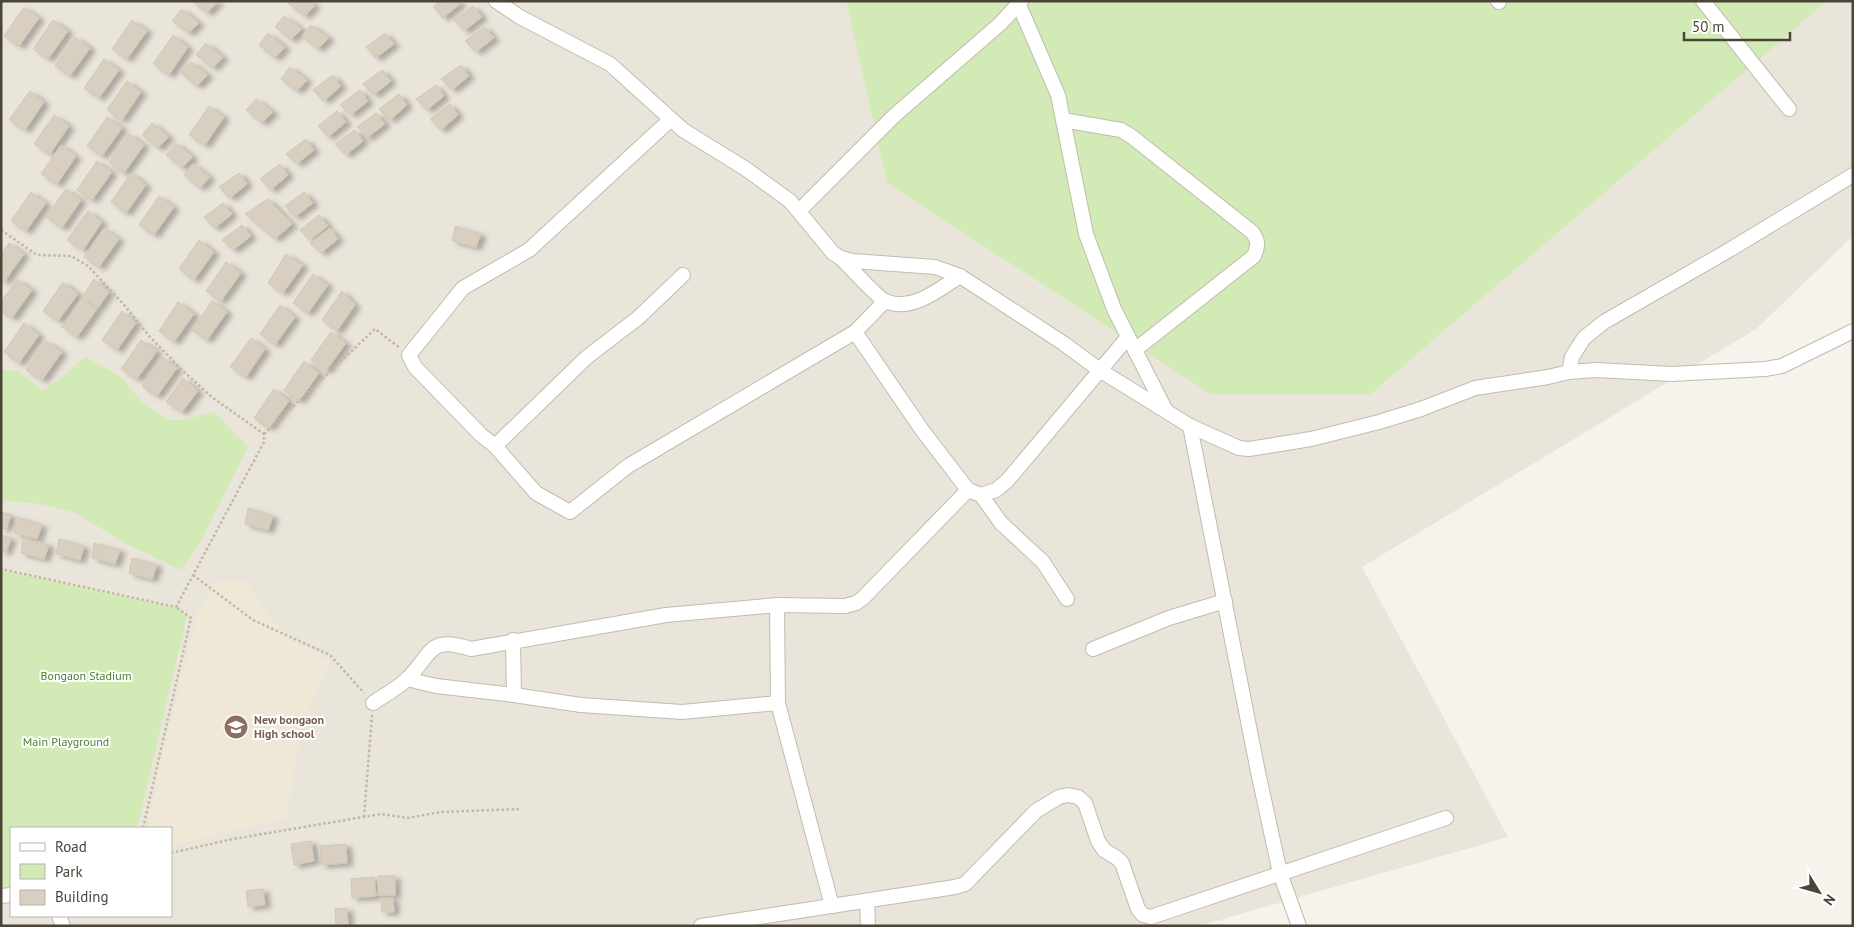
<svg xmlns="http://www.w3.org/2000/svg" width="1854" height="927" font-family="'PT Sans',sans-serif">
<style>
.residential{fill:#eae5da;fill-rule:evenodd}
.education{fill:#efe8d6}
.green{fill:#d2eab5}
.building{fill:#d8cfc1;stroke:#d3c7b4;filter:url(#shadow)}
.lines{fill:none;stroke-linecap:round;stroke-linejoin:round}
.minor-casing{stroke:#c2bbae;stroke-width:16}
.path{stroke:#c4b79f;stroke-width:2.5;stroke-dasharray:2.5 2.5;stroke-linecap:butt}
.minor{stroke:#fff;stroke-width:14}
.labels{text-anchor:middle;stroke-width:4;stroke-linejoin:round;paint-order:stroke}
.park-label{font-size:12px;fill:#4a7f2a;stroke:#fff}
.education-label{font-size:12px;font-weight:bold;fill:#785e54;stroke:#fff;text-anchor:start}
</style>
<defs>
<filter id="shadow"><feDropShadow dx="5.5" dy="3" stdDeviation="2.5" flood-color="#0004"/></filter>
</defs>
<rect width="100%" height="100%" fill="#f6f3ec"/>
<!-- residential -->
<path class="residential" d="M 1,1 L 846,1 L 887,183 L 1210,394 L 1371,394 L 1827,1 L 1853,1 L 1853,236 L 1756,329 L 1362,567 L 1508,837 L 1199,926 L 1,926 ZM 11,828 L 171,828 L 171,916 L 11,916 Z"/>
<!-- education -->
<polygon class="education" points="247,581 259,602 286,638 330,661 311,703 297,751 287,818 171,845 171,828 148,828 160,764 199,608 206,600 216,582"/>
<!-- green -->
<g class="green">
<polygon points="846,1 1827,1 1371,394 1210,394 887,183"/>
<polygon points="85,357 120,376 145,405 170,420 184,420 214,412 248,447 198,546 181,570 126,544 76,513 40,504 1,500 1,370 18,371 43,390 59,380"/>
<polygon points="1,570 176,608 187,616 137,828 11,828 11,888 1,891"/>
</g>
<!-- building -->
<g class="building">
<polygon points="192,1 217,1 218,2 207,13"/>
<polygon points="290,1 310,1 315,5 305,16 288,3"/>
<polygon points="440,1 459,1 461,3 443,18 433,7"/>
<polygon points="473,6 482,17 464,31 454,20"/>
<polygon points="24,7 39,18 19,46 4,36"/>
<polygon points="182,9 199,23 189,33 172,21"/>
<polygon points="284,16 302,29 291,40 275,27"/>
<polygon points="53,20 68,31 48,59 33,49"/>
<polygon points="132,20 147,31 127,59 112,49"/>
<polygon points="311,25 329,38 318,49 302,36"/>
<polygon points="485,27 494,38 476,52 465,41"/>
<polygon points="268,33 285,47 275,58 259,45"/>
<polygon points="385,33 394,44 376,58 366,47"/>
<polygon points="173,35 188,47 169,75 153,64"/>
<polygon points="75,37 90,48 70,76 55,66"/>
<polygon points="206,43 223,57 213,68 196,55"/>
<polygon points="104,59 119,70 99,98 84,88"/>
<polygon points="191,62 208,75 197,86 181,73"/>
<polygon points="461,65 469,76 452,90 441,79"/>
<polygon points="290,67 307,80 297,91 281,79"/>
<polygon points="382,70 391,81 374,95 363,84"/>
<polygon points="333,75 341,86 324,101 313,90"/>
<polygon points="127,81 141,92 122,120 107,110"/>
<polygon points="436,85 444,96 427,110 416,99"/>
<polygon points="360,90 368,101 351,115 340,105"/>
<polygon points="30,91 44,102 25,130 9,120"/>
<polygon points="399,94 407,105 390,120 379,109"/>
<polygon points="256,99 273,112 262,123 246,110"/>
<polygon points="450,104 458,115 441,130 430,119"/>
<polygon points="209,106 224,117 205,145 189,135"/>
<polygon points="337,111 346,122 328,137 318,126"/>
<polygon points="376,113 385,124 367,138 357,127"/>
<polygon points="54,115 69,126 50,154 34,144"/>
<polygon points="107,117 122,128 102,156 87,146"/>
<polygon points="152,123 169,137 158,148 142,135"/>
<polygon points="355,130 363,141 346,155 335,144"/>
<polygon points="129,134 144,145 124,173 109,163"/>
<polygon points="306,139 314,150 297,164 286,154"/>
<polygon points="176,143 193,157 182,168 166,155"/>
<polygon points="61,145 76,156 57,184 41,174"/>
<polygon points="97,161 112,172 92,200 77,190"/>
<polygon points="193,164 210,177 200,188 184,175"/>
<polygon points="280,164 288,175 271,190 260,179"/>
<polygon points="131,173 146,185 126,213 111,202"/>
<polygon points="239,173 247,184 230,198 219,187"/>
<polygon points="66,189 81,200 62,228 46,217"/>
<polygon points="31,192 46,203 26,231 11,221"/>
<polygon points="304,192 313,203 295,217 285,206"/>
<polygon points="159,196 174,207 154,235 139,225"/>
<polygon points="268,199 292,224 275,239 245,214"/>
<polygon points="223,203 232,214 215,228 204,217"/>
<polygon points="88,211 102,222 83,250 67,240"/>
<polygon points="319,215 328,226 310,240 300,230"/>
<polygon points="242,225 251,236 233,250 222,240"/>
<polygon points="455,226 481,234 476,247 452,241"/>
<polygon points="104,228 119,239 99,267 84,257"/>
<polygon points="330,228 338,239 321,253 310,243"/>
<polygon points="199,240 214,252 194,280 179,269"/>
<polygon points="9,243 24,254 4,282 1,280 1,254"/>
<polygon points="286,254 303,265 283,293 268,283"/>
<polygon points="226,262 241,273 221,301 206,291"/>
<polygon points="313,274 328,285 308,313 293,303"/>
<polygon points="17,279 32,290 12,318 1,311 1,302"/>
<polygon points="94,279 109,292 98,308 83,296"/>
<polygon points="63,282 78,294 58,321 43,311"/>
<polygon points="342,291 355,305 337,331 322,320"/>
<polygon points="82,298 97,309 77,337 62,327"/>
<polygon points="212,301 227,312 207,340 192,330"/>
<polygon points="178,302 194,314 174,342 159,331"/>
<polygon points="280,305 295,317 275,345 260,334"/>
<polygon points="122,311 136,323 117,350 102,340"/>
<polygon points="24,323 39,335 19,363 4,352"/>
<polygon points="331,332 346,343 326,371 311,360"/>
<polygon points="251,338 265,349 246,377 230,367"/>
<polygon points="141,340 157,351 137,379 121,369"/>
<polygon points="46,341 62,352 42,380 26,370"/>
<polygon points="162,357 177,368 157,396 142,386"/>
<polygon points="304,361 319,373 299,401 284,390"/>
<polygon points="183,378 198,391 182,412 166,402"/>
<polygon points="274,389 289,401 269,428 254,418"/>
<polygon points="248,508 273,516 268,530 245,524"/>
<polygon points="1,512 11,515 6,529 1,528"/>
<polygon points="17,517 42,525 37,539 14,533"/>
<polygon points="1,535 11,538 6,552 1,551"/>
<polygon points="23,538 49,545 44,559 21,553"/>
<polygon points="59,539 84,546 80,560 56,554"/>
<polygon points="94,543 120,550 115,564 92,558"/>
<polygon points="132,558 157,565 152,579 129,573"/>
<polygon points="311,841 314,861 294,865 291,844"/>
<polygon points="346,844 347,863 321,865 320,846"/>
<rect x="378" y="876" width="17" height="19"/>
<polygon points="374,877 376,896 352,898 351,879"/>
<polygon points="263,889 265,905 248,907 246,891"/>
<polygon points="393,898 394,912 382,912 381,899"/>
<polygon points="347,908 348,926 336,926 335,909"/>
</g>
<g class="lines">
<defs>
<g id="minor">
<polyline points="496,1 520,17 610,64 683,130 746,169 790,201 833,253 841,258 853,261 935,267 960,276 1063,343 1101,371 1190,426 1239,448 1249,449 1311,439 1379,422 1421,409 1475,388 1548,377 1569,372 1596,370 1672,374 1765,369 1782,366 1853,331"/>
<polyline points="1498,1 1499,2"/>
<polyline points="1703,1 1789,109"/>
<polyline points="1019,5 1058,95 1086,234 1114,309 1166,411"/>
<polyline points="670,120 529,250 463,288 409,355 415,367 481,435 495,446 536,493 570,512 628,466 855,332 885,301"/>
<path d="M 1063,120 L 1121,130 L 1131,136 L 1252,232 C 1259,241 1258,246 1254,256 L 1135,350"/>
<polyline points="799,211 895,115 1001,23 1021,1"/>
<path d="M 841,258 C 849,266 878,298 885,301 C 912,313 939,289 960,276"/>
<polyline points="855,332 922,430 968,490"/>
<polyline points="1569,372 1572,357 1584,338 1604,322 1731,249 1853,175"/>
<polyline points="1190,426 1258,772 1280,873 1299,926"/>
<polyline points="495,446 587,357 638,318 683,275"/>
<polyline points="981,495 1001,523 1043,562 1067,599"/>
<polyline points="777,605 778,703 832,906"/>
<polyline points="513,640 514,695"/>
<polyline points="1093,649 1169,618 1225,601"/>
<polyline points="407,679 436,686 514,695 581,705 682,712 778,703"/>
<path d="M 373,703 C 384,695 399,688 408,678 C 433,653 428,635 471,649 L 666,615 L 777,605 L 845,606 L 856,603 L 863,598 L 968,490 L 981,495 L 996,490 L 1007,481 L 1128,337"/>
<polyline points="1,896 11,895"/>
<polyline points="867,901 868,926"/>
<polyline points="59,916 63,926"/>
<polyline points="701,926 955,887 965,884 1036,811 1059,797 1068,795 1078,797 1085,803 1098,841 1104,850 1117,858 1122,863 1138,909 1143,915 1151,917 1446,818"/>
</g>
</defs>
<!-- minor casing -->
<use href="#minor" class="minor-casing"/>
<!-- path -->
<g class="path">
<polyline points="1,230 37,255 71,256 88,266 126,307 150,337 183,371 213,398 264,434 264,442 176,607 1,569"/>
<polyline points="264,434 375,329 400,348"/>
<polyline points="193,575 253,620 330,655 364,693"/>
<polyline points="364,817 372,715"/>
<polyline points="143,828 191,618 176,607"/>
<polyline points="171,853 233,839 381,814 408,818 440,812 521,809"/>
</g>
<!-- minor -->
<use href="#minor" class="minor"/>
</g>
<!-- icons -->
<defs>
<symbol id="school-disc" viewBox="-11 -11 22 22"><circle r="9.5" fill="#8d6e63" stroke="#fff"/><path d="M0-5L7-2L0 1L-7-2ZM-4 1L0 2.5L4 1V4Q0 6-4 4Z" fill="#fff"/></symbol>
</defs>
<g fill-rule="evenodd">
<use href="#school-disc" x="222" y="713" width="28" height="28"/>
</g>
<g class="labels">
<!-- park labels -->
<g class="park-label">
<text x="86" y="680">Bongaon Stadium</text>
<text x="66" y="746">Main Playground</text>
</g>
<!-- education labels -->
<g class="education-label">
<text x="254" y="724">New bongaon<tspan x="254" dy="14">High school</tspan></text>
</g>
</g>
<!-- border -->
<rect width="1854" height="927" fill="none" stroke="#4b4439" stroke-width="5"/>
<!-- legend -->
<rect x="10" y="827" width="162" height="90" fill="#ffffff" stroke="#b7b4b0"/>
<rect x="20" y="843" width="25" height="8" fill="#ffffff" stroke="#b7b4b0"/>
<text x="55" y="852" font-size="15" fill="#4b4439">Road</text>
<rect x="20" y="864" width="25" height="15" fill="#d2eab5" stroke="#b7b4b0"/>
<text x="55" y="877" font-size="15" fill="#4b4439">Park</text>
<rect x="20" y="890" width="25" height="15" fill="#d8cfc1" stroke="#b7b4b0"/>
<text x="55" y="902" font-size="15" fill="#4b4439">Building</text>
<!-- north arrow -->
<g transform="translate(1819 892) rotate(127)" stroke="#ffffff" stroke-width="4" paint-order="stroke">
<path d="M0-4L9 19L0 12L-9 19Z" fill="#4b4439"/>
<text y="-8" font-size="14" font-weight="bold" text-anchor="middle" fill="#4b4439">N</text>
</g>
<!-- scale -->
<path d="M1684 32v8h106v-8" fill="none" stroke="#4b4439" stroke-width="2.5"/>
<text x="1692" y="32" font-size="15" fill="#4b4439" stroke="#ffffff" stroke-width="4" paint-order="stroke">50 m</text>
</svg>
